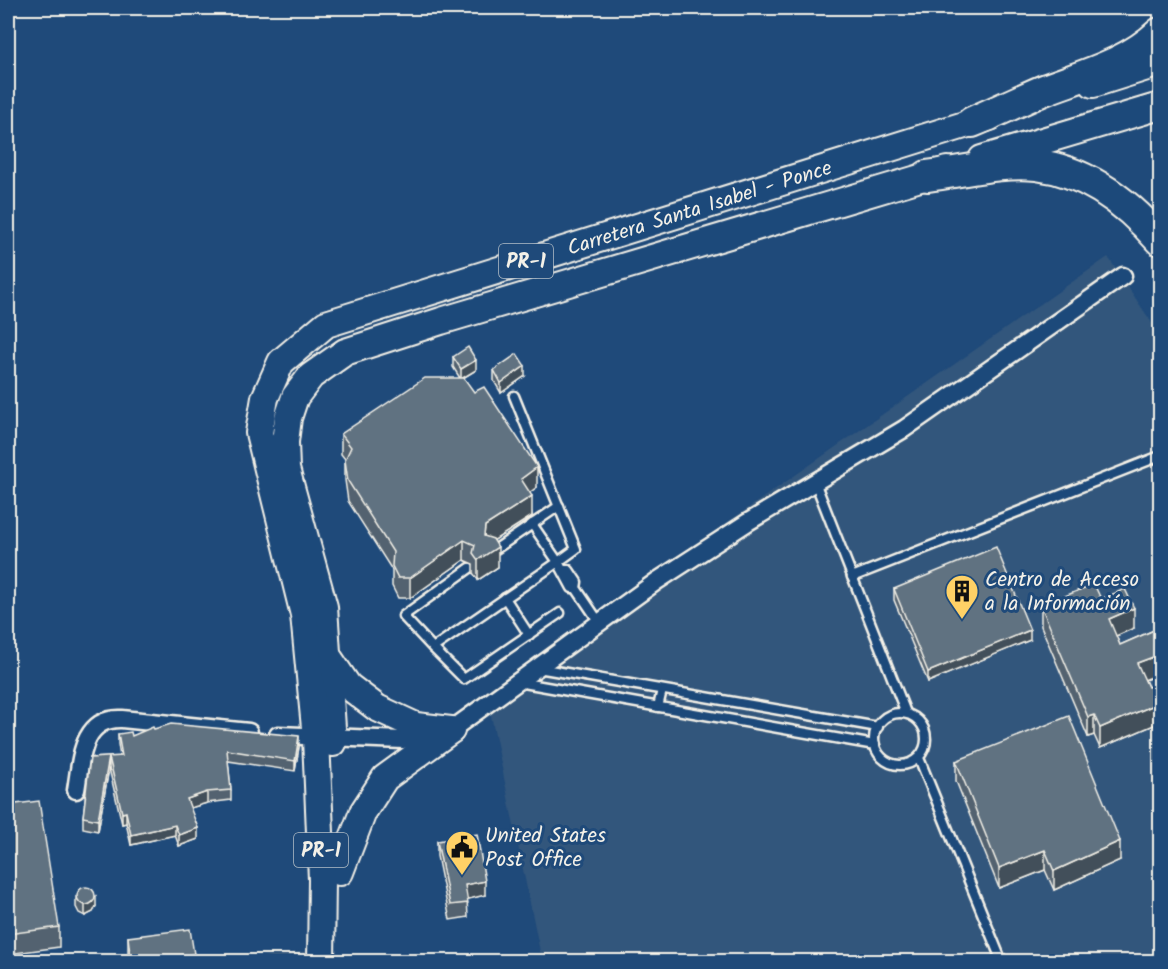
<svg xmlns="http://www.w3.org/2000/svg" width="1168" height="969" font-family="Kalam,sans-serif">
<style>
.built{fill:#32567c}
.lines{fill:none;stroke-linecap:round;stroke-linejoin:round}
.lane-casing{stroke:#f4f1e8;stroke-width:13}
.street-casing{stroke:#f4f1e8;stroke-width:21}
.primary-casing{stroke:#f4f1e8;stroke-width:30}
.highway-casing{stroke:#f4f1e8;stroke-width:34}
.lane{stroke:#1f4a7a;stroke-width:8}
.street{stroke:#1f4a7a;stroke-width:16}
.primary{stroke:#1f4a7a;stroke-width:26}
.highway{stroke:#1f4a7a;stroke-width:30}
.wall{fill:#53626f;stroke:#f4f1e8;stroke-width:1.5}
.shaded-wall{fill:#43505a;stroke:#f4f1e8;stroke-width:1.5}
.building{fill:#607281;stroke:#f4f1e8;stroke-width:1.5}
.labels{text-anchor:middle;stroke-width:6;stroke-linejoin:round;paint-order:stroke}
.shield{fill:#1f4a7a;stroke:#b4bfc7;stroke-width:1.5}
.shield-label{font-size:20px;font-weight:bold;fill:#f4f1e8}
.street-label{font-size:21px;fill:#f4f1e8;stroke:#1f4a7a}
.poi-label{font-size:21px;fill:#f4f1e8;stroke:#1f4a7a;text-anchor:start}
</style>
<rect width="100%" height="100%" fill="#1f4a7a"/>
<filter id="ink" filterUnits="userSpaceOnUse"><feTurbulence type="fractalNoise" baseFrequency=".0167" numOctaves="2"/><feDisplacementMap in="SourceGraphic" scale="12" xChannelSelector="R" yChannelSelector="G"/><feConvolveMatrix kernelMatrix="1 2 1 2 8 2 1 2 1" color-interpolation-filters="sRGB"/></filter>
<g filter="url(#ink)">
<!-- built -->
<g class="built">
<polygon points="1108,257 1160,335 1160,961 542,961 486,691"/>
<polygon points="306,951 307,961 235,961"/>
</g>
<g class="lines">
<defs>
<g id="lane">
<polyline points="514,396 576,549 558,562 532,524"/>
<polyline points="815,482 906,713"/>
<polyline points="490,553 559,506"/>
<polyline points="563,570 569,570 577,582 576,588 599,622"/>
<polyline points="852,577 1160,456"/>
<polyline points="505,598 529,635"/>
<polyline points="560,613 464,679 433,648 558,562 572,588 576,588"/>
<polyline points="433,648 403,616 470,568"/>
<polyline points="538,668 878,727"/>
<polyline points="518,682 875,745"/>
<polyline points="658,707 662,690"/>
<circle cx="900" cy="739" r="26"/>
<polyline points="919,758 1002,962"/>
</g>
<g id="street">
<polyline points="278,735 403,740 451,730 657,581 748,522 904,429 1123,276"/>
<path d="M 76,790 C 81,761 81,717 122,719 L 249,732"/>
</g>
<g id="primary">
<polyline points="1093,84 1150,66"/>
<polyline points="982,159 1160,106"/>
<polyline points="327,655 348,686 377,708 416,726 451,730"/>
<polyline points="333,743 324,607 286,469 285,442 288,418 295,397 311,376 345,352 441,321 947,170"/>
<polyline points="340,872 363,812 385,778 451,730"/>
<path id="s1" d="M 321,962 L 322,880 L 316,738 L 304,615 L 259,433 L 265,398 L 281,362 L 326,324 L 990,117"/>
</g>
<g id="highway">
<path d="M 972,122 C 996,112 1020,100 1044,90 C 1086,74 1127,64 1160,33"/>
<path d="M 927,176 C 962,172 1002,161 1037,165 C 1087,171 1128,203 1160,240"/>
</g>
</defs>
<!-- lane casing -->
<use href="#lane" class="lane-casing"/>
<!-- street casing -->
<use href="#street" class="street-casing"/>
<!-- primary casing -->
<use href="#primary" class="primary-casing"/>
<!-- highway casing -->
<use href="#highway" class="highway-casing"/>
<!-- lane -->
<use href="#lane" class="lane"/>
<!-- street -->
<use href="#street" class="street"/>
<!-- primary -->
<use href="#primary" class="primary"/>
<!-- highway -->
<use href="#highway" class="highway"/>
</g>
<!-- wall -->
<g class="wall">
<polygon points="453,357 476,370 463,378 537,487 529,492 532,516 494,540 498,567 478,580 473,573 473,564 464,560 410,598 398,598 392,586 392,570 348,501 345,480 345,459 341,454 341,434 460,378 453,367"/>
<polygon points="494,370 525,376 501,393 494,381"/>
<polygon points="894,589 1030,640 928,682 894,600"/>
<polygon points="1101,599 1134,628 1116,636 1120,645 1161,627 1161,673 1145,680 1148,687 1161,682 1161,722 1100,748 1094,735 1088,737 1041,626 1041,606"/>
<polygon points="154,729 299,747 295,771 228,761 231,790 231,800 207,803 190,808 198,839 179,846 175,835 131,845 126,823 122,824 109,768 98,831 83,828 83,817 90,758 120,757 118,744 118,734 132,736"/>
<polygon points="956,761 1120,860 1054,890 1045,870 999,888 956,781"/>
<polygon points="8,805 59,927 59,947 8,954"/>
<polygon points="437,841 485,895 467,899 468,917 450,920 437,856"/>
<polygon points="76,897 96,906 93,912 85,916 79,913 76,907"/>
<polygon points="128,937 194,954 194,962 129,962 128,952"/>
</g>
<!-- shaded-wall -->
<g class="shaded-wall">
<polygon points="476,360 476,370 461,379 461,369"/>
<polygon points="525,366 525,376 501,393 501,383"/>
<polygon points="537,467 537,487 521,499 521,479"/>
<polygon points="532,496 532,516 485,546 498,547 498,567 478,580 478,560 484,536 485,526"/>
<polygon points="464,540 464,560 410,598 410,578"/>
<polygon points="1134,608 1134,628 1109,639 1109,619"/>
<polygon points="1030,630 1030,640 928,682 928,672"/>
<polygon points="1161,654 1161,673 1137,683 1137,663"/>
<polygon points="1161,702 1161,722 1100,748 1100,728"/>
<polygon points="1094,715 1094,735 1088,737 1088,717"/>
<polygon points="299,736 299,747 295,771 295,761"/>
<polygon points="109,757 109,768 98,831 98,820"/>
<polygon points="207,792 207,803 187,809 187,799"/>
<polygon points="126,812 126,823 122,824 122,813"/>
<polygon points="175,825 175,835 131,845 131,835"/>
<polygon points="198,828 198,839 179,846 179,835"/>
<polygon points="1120,841 1120,860 1054,890 1054,871"/>
<polygon points="1045,850 1045,870 999,888 999,868"/>
<polygon points="485,881 485,895 465,900 465,885"/>
<polygon points="96,896 96,906 93,912 85,916 85,905"/>
</g>
<!-- building -->
<g class="building">
<polygon points="468,347 476,360 461,369 453,357"/>
<polygon points="517,354 525,366 501,383 494,370"/>
<polygon points="425,378 464,378 474,392 484,387 537,467 521,479 532,496 485,526 484,536 493,539 498,547 478,560 473,553 475,545 464,540 410,578 398,578 392,566 393,552 348,481 345,460 351,447 341,434"/>
<polygon points="996,547 1030,630 928,672 894,589"/>
<polygon points="1094,584 1101,599 1125,589 1134,608 1109,619 1120,645 1161,627 1161,654 1137,663 1148,687 1161,682 1161,702 1100,728 1094,715 1088,717 1041,606"/>
<polygon points="1069,716 1120,841 1054,871 1045,850 999,868 956,761"/>
<polygon points="171,724 299,736 295,761 227,750 231,790 207,792 187,799 198,828 179,835 175,825 131,835 126,812 122,813 109,757 98,820 83,817 90,758 122,756 118,734 131,732 132,736 153,727 154,729"/>
<polygon points="39,801 59,927 8,934 8,805"/>
<polygon points="477,834 485,881 465,885 468,903 450,905 437,841"/>
<circle cx="86" cy="896" r="9"/>
<polygon points="190,929 194,954 140,962 131,962 128,937"/>
</g>
</g>
<!-- icons -->
<defs>
<symbol id="building-pin" viewBox="-11 -11 22 30"><path d="M0 17L-7.5 6A9.5 9.5 0 1 1 7.5 6Z" fill="#ffd166" stroke="#1f4a7a"/><path d="M-4-6H4V6H1V3H-1V6H-4ZM-2.5-4.3h1.7v1.8h-1.7ZM.8-4.3h1.7v1.8H.8ZM-2.5-1h1.7V.8h-1.7ZM.8-1h1.7V.8H.8Z" fill="#111"/></symbol>
<symbol id="civic-pin" viewBox="-11 -11 22 30"><path d="M0 17L-7.5 6A9.5 9.5 0 1 1 7.5 6Z" fill="#ffd166" stroke="#1f4a7a"/><path d="M-.6-6.5H3V-4.5H.6V-3L4-1V1h2V6H-6V1h2V-1L-.6-3ZM-1.2 2.5V6h2.4V2.5Z" fill="#111"/></symbol>
</defs>
<g fill-rule="evenodd">
<use href="#building-pin" x="943" y="572" width="38" height="52"/>
<use href="#civic-pin" x="443" y="828" width="38" height="52"/>
</g>
<g class="labels">
<!-- shield labels -->
<g class="shield">
<rect x="499" y="244" width="54" height="34" rx="4.5"/>
<rect x="294" y="833" width="54" height="34" rx="4.5"/>
</g>
<g class="shield-label">
<text x="526" y="268">PR-1</text>
<text x="321" y="857">PR-1</text>
</g>
<!-- street labels -->
<g class="street-label">
<text dy="7" stroke="none"><textPath href="#s1" startOffset="1060">Carretera Santa Isabel - Ponce</textPath></text>
</g>
<!-- poi labels -->
<g class="poi-label">
<text x="985" y="586">Centro de Acceso<tspan x="985" dy="24">a la Información</tspan></text>
<text x="485" y="842">United States<tspan x="485" dy="24">Post Office</tspan></text>
</g>
</g>
<!-- margin -->
<rect width="1168" height="969" fill="none" stroke="#1f4a7a" stroke-width="30"/>
<rect x="15" y="15" width="1138" height="939" fill="none" stroke="#f4f1e8" stroke-width="2" filter="url(#ink)"/>
</svg>
